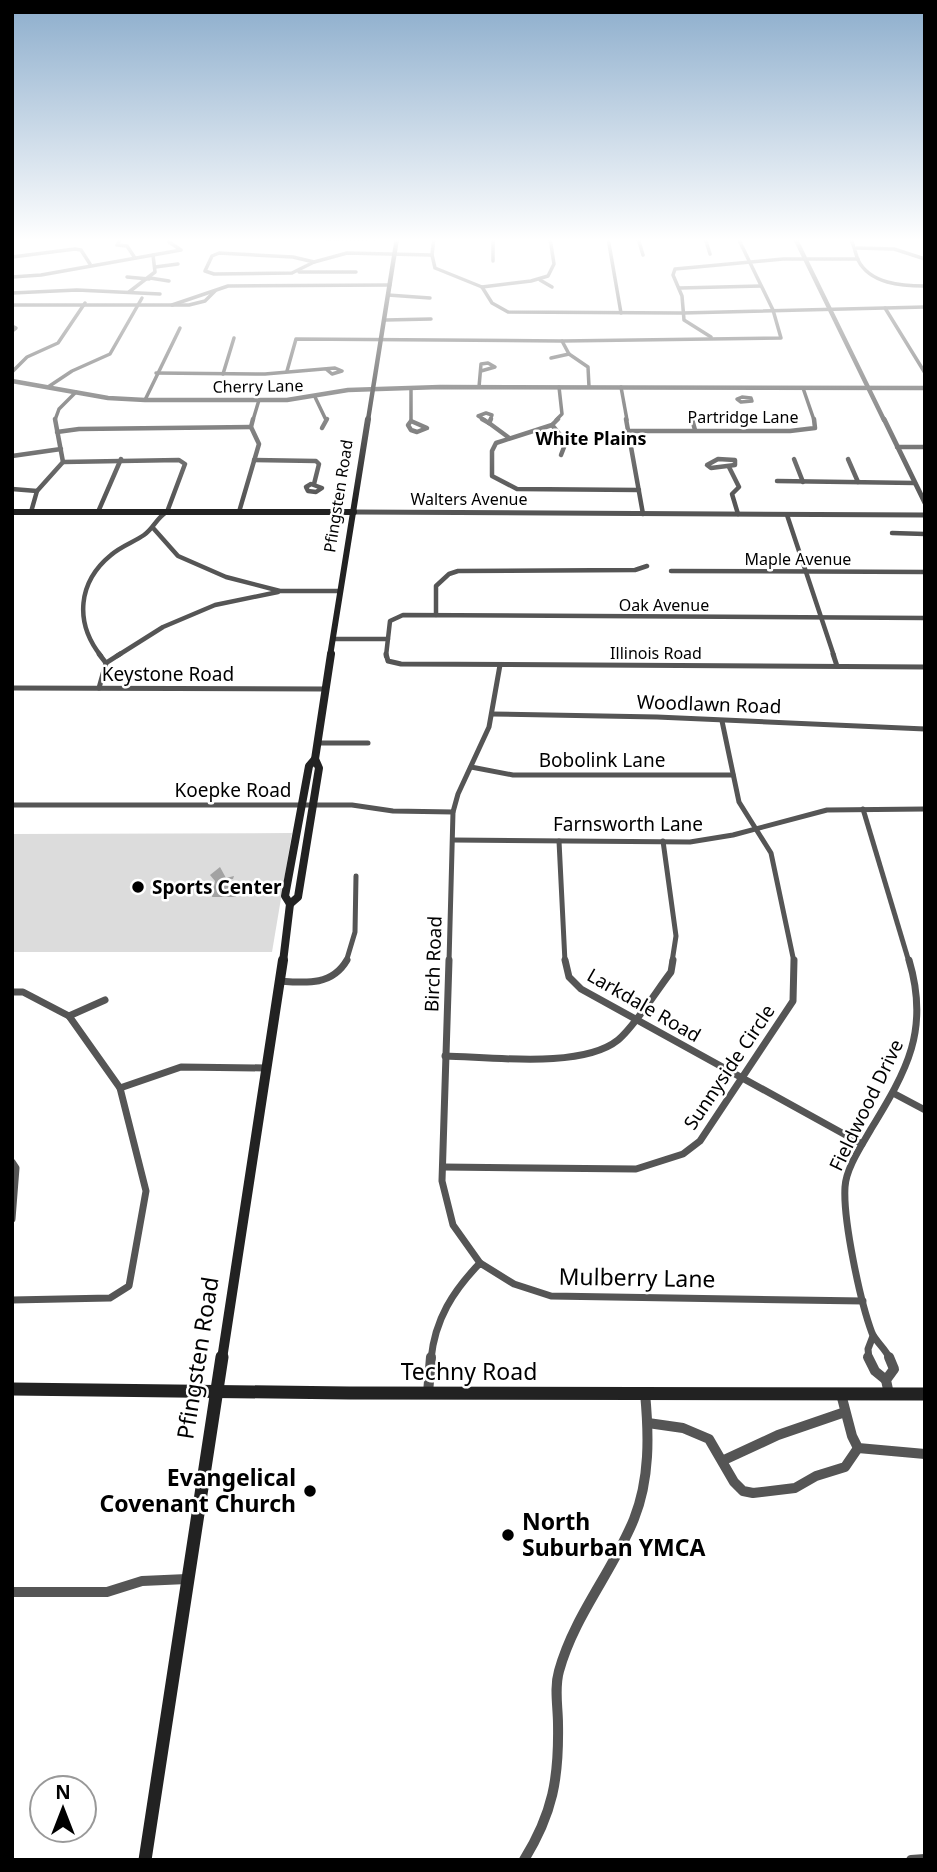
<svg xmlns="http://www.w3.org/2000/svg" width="937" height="1872" font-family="'Noto Sans',sans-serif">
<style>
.green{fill:#dcdcdc}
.water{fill:#a3a3a3}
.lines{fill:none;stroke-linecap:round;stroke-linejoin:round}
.minor-far4{stroke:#555;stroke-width:3.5}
.minor-far3{stroke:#555;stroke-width:4.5}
.minor-far2{stroke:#555;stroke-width:5}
.minor-far1{stroke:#555;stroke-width:7}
.minor{stroke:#555;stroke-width:10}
.tertiary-far1{stroke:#555;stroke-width:4.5}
.tertiary{stroke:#555;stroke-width:5}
.secondary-far4{stroke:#222;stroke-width:4.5}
.secondary-far3{stroke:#222;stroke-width:6}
.secondary-far2{stroke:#222;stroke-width:8}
.secondary-far1{stroke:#222;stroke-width:10}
.secondary{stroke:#222;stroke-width:13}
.poi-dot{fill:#000;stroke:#fff;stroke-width:2.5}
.labels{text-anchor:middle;stroke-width:5;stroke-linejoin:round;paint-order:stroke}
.far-street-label{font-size:16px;fill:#000;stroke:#fff}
.far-neighbourhood-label{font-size:18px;font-weight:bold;fill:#000;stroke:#fff}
.street-label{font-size:19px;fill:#000;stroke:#fff}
.poi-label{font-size:19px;font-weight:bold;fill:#000;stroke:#fff;text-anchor:start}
.near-street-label{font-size:23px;fill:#000;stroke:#fff}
.near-poi-label{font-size:23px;font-weight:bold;fill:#000;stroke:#fff;text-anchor:end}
</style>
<rect width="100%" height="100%" fill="#fff"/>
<!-- green -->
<polygon class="green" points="292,833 272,952 12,952 12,834"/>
<!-- water -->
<polygon class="water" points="220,867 226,878 234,876 233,879 225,880 224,886 238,885 236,897 212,897 215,881 210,875"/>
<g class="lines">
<!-- minor-far4 -->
<g class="minor-far4">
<polyline points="121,238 117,245 127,246 135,258"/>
<polyline points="252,238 295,238"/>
<polyline points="434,238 432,255 435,268 482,287 492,303 508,312 682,313 925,307"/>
<polyline points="493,238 493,261"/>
<polyline points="608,238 621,313"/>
<polyline points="638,238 643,255"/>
<polyline points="705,238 710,254"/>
<path d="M 850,238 C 854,245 855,252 858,260 C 870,284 902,286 925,286"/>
<polyline points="327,239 397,238"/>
<polyline points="857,248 894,249 925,259"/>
<polygon points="219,253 293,257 314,262 292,273 214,274 205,271 212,256"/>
<polyline points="12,257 75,249 81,250 90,264"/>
<polyline points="314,262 347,253 432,255"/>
<polyline points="155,267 178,264"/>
<polyline points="299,272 356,272"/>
<polyline points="12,277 41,275 181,250 169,242"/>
<polyline points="127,277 149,279"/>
<polyline points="150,278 169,281"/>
<polyline points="540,280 552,287"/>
<polyline points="482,287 531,281 548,276 554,264 550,238"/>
<polyline points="679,288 761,286"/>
<polyline points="129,292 155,272 153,255"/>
<polyline points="12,293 77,290 160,294"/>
<polyline points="388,295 430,298"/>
<polyline points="12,305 189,305 205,301 215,291"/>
<polyline points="172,305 228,286 390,285"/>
<polyline points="885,308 925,373"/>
<polyline points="385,320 431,319"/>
<polyline points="12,326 16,328 12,331"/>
<polyline points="711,337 684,320 682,296 673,275 675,269 783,259 858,259"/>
<polyline points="562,341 569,354 588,367 589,387"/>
<polyline points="551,358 569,354"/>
<polyline points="287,371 296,339 562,341 781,338 773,310 738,238"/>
<polyline points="12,372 27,357 58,343 85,303"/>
<polyline points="156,373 265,374 335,368 342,371 332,374 326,369"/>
<polyline points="223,374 234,338"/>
<polyline points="48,387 72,371 110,354 142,298"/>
<polyline points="479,387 481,364 488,363 495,367 481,371"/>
<polyline points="621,387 627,420"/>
<polyline points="803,388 814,420"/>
<polyline points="411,389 411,420"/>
<polyline points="315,397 326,420"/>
<polygon points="742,397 751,398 752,401 741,402 737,399"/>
<polyline points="145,400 180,328"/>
<polyline points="691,417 692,420"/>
<polyline points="55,420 59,409 76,392"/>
<polyline points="253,420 259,400"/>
<polyline points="485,420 478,416 486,413 492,415 490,420"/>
<polyline points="556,420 562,414 559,387"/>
</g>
<!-- minor-far3 -->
<g class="minor-far3">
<polyline points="482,419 489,423"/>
<polyline points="558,419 552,425 496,443 492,451 492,476 517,489 639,490"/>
<polyline points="626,419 643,514"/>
<polyline points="692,419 695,430"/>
<polygon points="411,421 427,428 417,432 411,430 408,425"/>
<polyline points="489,423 508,437"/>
<polyline points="489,423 491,419"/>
<polyline points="552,425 566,442 561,455"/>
<polyline points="322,428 327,419"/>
<polyline points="629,431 790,431 815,428 814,419"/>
<polyline points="57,432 79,429 251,427"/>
<polyline points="897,447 925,447"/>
<polyline points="12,456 61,449"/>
<polygon points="718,459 735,460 735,465 711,468 707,465"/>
<polyline points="794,459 803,482"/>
<polyline points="848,459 858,482"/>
<polyline points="254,460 316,461 319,464 314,484"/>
<path d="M 63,462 L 179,460 L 185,464 L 167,512 C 157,517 154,528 144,535 C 134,542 121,546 111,555 C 78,582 74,622 101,656"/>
<polyline points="729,467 739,487 732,494 738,514"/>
<polyline points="777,481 915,483"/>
<polygon points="311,484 322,488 316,492 308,491 306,487"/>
<polyline points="12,489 37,491"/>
<polyline points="31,512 37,491 63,462 55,419"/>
<polyline points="98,512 121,459"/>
<polyline points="239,512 259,444 251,427 253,419"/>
<polyline points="787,515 834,656"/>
<polyline points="154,529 178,556 226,577 280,591 340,591"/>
<polyline points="892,533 925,534"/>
<polyline points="671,571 925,572"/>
<polyline points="436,615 436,586 449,574 458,571 635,570 647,566"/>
<polyline points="333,639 388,639"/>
<polyline points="117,656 163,627 215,605 278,592"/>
<polyline points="386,656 390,621 403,615 925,618"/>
</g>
<!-- minor-far2 -->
<g class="minor-far2">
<polyline points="386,654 388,661 401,664 925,667"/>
<polyline points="833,654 837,666"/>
<polyline points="106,663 120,654"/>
<polyline points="12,688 325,689"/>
<polyline points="99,688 106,663 99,654"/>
<polyline points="492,714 657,717 925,729"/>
<polyline points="722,721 739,802 771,853 794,962"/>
<polyline points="317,743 368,743"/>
<polyline points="471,767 513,775 733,775"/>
<polyline points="12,805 352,805 393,811 453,812"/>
<polyline points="863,809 909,962"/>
<polyline points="453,840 690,842 733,835 827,810 925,809"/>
<polyline points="559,841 565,962"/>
<polyline points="663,841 676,936 672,962"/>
<polyline points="346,962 355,932 356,876"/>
<polyline points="449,962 453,812 458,794 489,727 500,665"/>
</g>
<!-- minor-far1 -->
<g class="minor-far1">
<polyline points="449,960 442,1181 453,1225 480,1263"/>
<polyline points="565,960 569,977 581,989 862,1144"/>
<path d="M 279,981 C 306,983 332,986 347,960"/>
<polyline points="12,992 23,992 69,1016 120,1088 146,1191 129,1286 110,1298 12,1300"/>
<polyline points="69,1016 105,1000"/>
<path d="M 445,1056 C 491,1057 582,1069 618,1040 C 635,1026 657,990 671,972 L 673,960"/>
<polyline points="120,1088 181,1067 266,1068"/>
<polyline points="893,1093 925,1110"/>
<polyline points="12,1162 16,1168 12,1219"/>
<polyline points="443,1167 636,1169 683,1154 700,1141 793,1001 794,960"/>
<path d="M 431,1359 C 435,1319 453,1291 480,1263 L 514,1284 L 551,1296 L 863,1301"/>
<polyline points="869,1359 868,1349 873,1336"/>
<path d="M 890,1359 C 885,1348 876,1342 872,1333 C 860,1301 843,1220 845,1187 C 846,1168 862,1145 871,1129 C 907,1070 930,1030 909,960"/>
</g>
<!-- minor -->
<g class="minor">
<polyline points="868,1357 875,1371 886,1380"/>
<polyline points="889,1357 894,1369 886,1380 889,1394"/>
<polyline points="428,1393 431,1357"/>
<polyline points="841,1394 852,1436 858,1448 925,1454"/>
<polyline points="648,1423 683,1428 709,1439 734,1482 743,1491 753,1493 795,1488 816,1476 845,1467 858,1448"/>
<polyline points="724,1460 778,1435 845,1412"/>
<polyline points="12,1592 107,1592 142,1581 187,1579"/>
<path d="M 524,1860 C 553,1813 559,1778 558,1724 C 558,1707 554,1688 559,1671 C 574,1616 613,1571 634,1519 C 650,1479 649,1435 645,1393"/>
<polyline points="911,1860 925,1859"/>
</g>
<!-- tertiary-far1 -->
<g class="tertiary-far1">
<polyline points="795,238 884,420"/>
<polyline points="12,381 108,398 145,400 287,400 348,390 440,387 925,388"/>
</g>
<!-- tertiary -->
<g class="tertiary">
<polyline points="884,419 925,503"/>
<polyline points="354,512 925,515"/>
</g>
<!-- secondary-far4 -->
<polyline class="secondary-far4" points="368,420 397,238"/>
<!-- secondary-far3 -->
<g class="secondary-far3">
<polyline points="12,512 354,512"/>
<polyline points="330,656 368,419"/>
</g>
<!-- secondary-far2 -->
<g class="secondary-far2">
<polyline points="290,904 298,897 319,768 315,759 331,654"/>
<polyline points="283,962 290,904 285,896 309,766 315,759"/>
</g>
<!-- secondary-far1 -->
<polyline class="secondary-far1" points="222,1359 283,960"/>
<!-- secondary -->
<g class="secondary">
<polyline points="12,1389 349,1393 925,1394"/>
<polyline points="145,1860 222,1357"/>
</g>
</g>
<!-- sky -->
<linearGradient id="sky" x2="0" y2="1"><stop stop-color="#8cadcc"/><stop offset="0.48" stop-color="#fff"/><stop offset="1" stop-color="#fff" stop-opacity="0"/></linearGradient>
<rect width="937" height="500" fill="url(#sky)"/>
<!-- markers -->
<g class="poi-dot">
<circle cx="138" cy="887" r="7"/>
<circle cx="310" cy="1491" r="7"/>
<circle cx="508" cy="1535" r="7"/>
</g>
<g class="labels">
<!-- far-street labels -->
<g class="far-street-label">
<text transform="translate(258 386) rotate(-1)" y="6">Cherry Lane</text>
<text x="743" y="423">Partridge Lane</text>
<text transform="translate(338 496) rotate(-81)" y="6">Pfingsten Road</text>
<text x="469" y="505">Walters Avenue</text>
<text x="798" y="565">Maple Avenue</text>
<text x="664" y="611">Oak Avenue</text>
<text x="656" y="659">Illinois Road</text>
</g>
<!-- far-neighbourhood labels -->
<g class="far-neighbourhood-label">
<text x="591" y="445">White Plains</text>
</g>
<!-- street labels -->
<g class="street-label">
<text x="168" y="681">Keystone Road</text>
<text transform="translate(709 704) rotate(2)" y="7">Woodlawn Road</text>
<text x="602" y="767">Bobolink Lane</text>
<text x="233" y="797">Koepke Road</text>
<text x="628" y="831">Farnsworth Lane</text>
<text transform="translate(433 964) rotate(-88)" y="7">Birch Road</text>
<text transform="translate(644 1005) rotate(30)" y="7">Larkdale Road</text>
<text transform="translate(729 1067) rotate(-56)" y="7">Sunnyside Circle</text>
<text transform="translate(866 1105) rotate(-64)" y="7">Fieldwood Drive</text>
</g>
<!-- poi labels -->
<g class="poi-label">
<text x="152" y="894">Sports Center</text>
</g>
<!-- near-street labels -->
<g class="near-street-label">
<text transform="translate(637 1278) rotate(1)" y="8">Mulberry Lane</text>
<text transform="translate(198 1358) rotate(-81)" y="8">Pfingsten Road</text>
<text x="469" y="1380">Techny Road</text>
</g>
<!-- near-poi labels -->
<g class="near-poi-label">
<text x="296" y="1486">Evangelical<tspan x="296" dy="26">Covenant Church</tspan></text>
<text x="522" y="1530" text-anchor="start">North<tspan x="522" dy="26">Suburban YMCA</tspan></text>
</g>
</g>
<!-- border -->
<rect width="937" height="1872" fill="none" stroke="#000000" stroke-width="28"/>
<!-- north arrow -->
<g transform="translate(63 1809)"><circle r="33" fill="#ffffff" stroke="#999999" stroke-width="2"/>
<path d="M0-5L12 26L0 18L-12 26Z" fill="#000000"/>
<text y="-10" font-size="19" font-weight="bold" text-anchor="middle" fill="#000000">N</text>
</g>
</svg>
